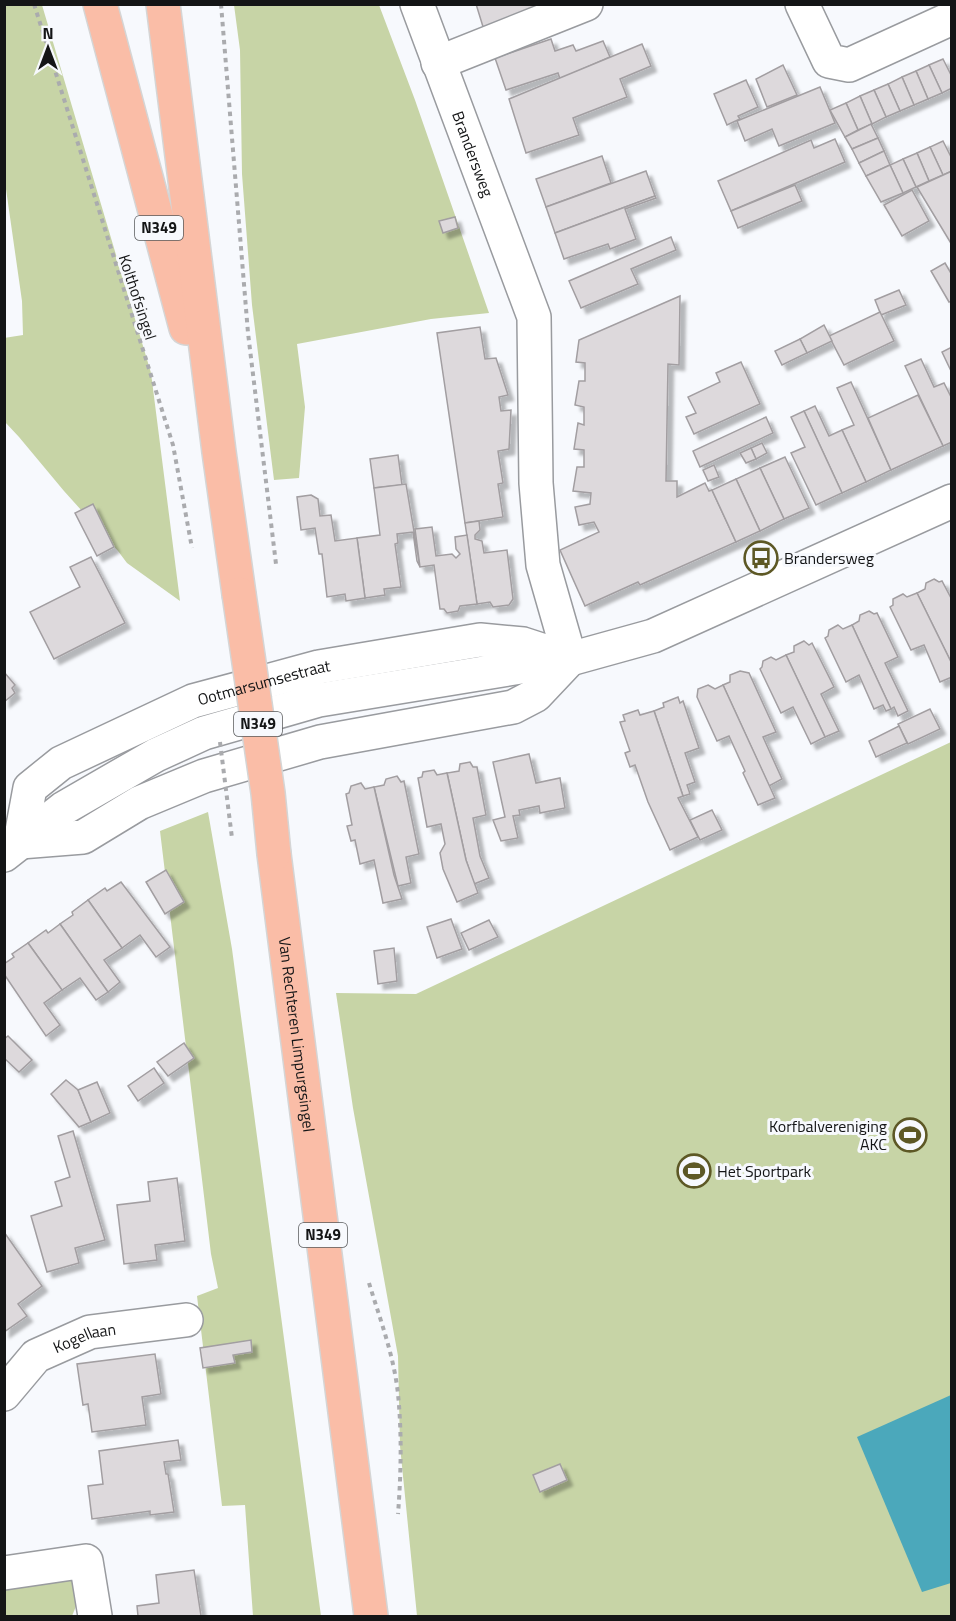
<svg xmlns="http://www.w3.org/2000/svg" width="956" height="1621" font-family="'Titillium Web',sans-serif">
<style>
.green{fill:#c7d4a6}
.water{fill:#4ba8bb}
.building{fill:#ddd9dc;stroke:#a29ea1;stroke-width:1.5;filter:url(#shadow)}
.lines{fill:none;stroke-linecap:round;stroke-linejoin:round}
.minor-casing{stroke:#999b9f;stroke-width:36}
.major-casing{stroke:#d5d5d5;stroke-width:36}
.path{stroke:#aaabae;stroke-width:4;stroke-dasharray:4.5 4.5;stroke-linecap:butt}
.minor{stroke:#fff;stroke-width:33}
.major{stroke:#fabda7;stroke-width:33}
.major-bridge-casing{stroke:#d5d5d5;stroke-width:36;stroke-linecap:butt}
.path-bridge{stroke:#aaabae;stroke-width:4;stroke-dasharray:4.5 4.5;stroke-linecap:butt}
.major-bridge{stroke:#fabda7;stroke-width:33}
.labels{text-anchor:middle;stroke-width:6;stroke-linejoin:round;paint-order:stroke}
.shield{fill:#f7f9fd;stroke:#58595b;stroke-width:1.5}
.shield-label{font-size:15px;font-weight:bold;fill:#141516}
.street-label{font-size:16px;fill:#141516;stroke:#f7f9fd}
.poi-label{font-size:16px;fill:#141516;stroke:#f7f9fd;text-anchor:start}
</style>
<defs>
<filter id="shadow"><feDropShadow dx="5.5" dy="5.5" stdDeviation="1.5" flood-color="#0004"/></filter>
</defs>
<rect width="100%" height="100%" fill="#f7f9fd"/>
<!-- green -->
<g class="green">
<polygon points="5,5 42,5 151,373 180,601 127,563 118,551 64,491 19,437 5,422 4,338 23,335 22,301 4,175"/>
<polygon points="234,5 379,5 415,100 489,313 431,319 297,344 305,407 299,478 274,480 252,305 242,174 240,50"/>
<polygon points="951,742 951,1616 417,1616 400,1446 398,1356 353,1108 336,993 416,994"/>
<polygon points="208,812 232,949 321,1616 253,1616 245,1505 222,1506 197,1296 218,1288 211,1254 160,831"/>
<polygon points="63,1577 75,1583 79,1599 72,1616 5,1616 5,1581"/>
</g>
<!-- water -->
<polygon class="water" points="951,1395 951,1583 922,1592 857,1437"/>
<!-- building -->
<g class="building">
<polygon points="476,4 554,4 484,30"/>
<polygon points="551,39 555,51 573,45 576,51 603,41 610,57 560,79 558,73 506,90 495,58"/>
<polygon points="642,44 651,66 620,79 627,97 573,118 579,135 526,153 509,99"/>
<polygon points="943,59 952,77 952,88 942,93 929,65"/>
<polygon points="783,65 797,95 767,107 756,79"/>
<polygon points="929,65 942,93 928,99 916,71"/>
<polygon points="916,71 928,99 914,105 902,77"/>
<polygon points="902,77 914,105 900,111 888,84"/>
<polygon points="746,80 758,107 738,116 740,119 727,125 714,94"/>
<polygon points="888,84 900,111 886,117 874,90"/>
<polygon points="820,87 835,123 779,146 772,129 745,141 737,121"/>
<polygon points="874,90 886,117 872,124 860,96"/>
<polygon points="860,96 872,124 858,130 846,103"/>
<polygon points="846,103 858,130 845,137 830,110"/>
<polygon points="871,124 878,138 852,149 845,137"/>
<polygon points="878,138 884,151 859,163 852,149"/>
<polygon points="835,139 845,162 731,211 718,181 811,140 814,148"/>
<polygon points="943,141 952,159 952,171 943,175 930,147"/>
<polygon points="930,147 943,175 929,181 917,153"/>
<polygon points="884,151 890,165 866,176 859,163"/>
<polygon points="917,153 929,181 916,187 903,159"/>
<polygon points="602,156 611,183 546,207 536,179"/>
<polygon points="903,159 916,187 903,193 890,165"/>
<polygon points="890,165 903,193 881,202 866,176"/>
<polygon points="646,171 655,196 555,233 546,207"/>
<polygon points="952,171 952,245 917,187"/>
<polygon points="795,185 802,201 738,228 731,211"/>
<polygon points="912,190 929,221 902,236 884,205"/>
<polygon points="655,196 656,198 625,209 636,239 610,249 608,244 564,259 555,233"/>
<polygon points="455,217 458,228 443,233 439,221"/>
<polygon points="671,237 676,250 631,269 638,284 581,308 569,281"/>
<polygon points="945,263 952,275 952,301 949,302 931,271"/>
<polygon points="899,290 906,305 881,315 875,300"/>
<polygon points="680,296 679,365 668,364 666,481 677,481 677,497 705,483 709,491 712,490 736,542 640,585 638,582 585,606 560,550 599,532 594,522 579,525 575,507 590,504 591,493 573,491 577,467 584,467 584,450 574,449 578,423 584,425 584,407 575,405 579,381 585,381 585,363 576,362 579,340"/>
<polygon points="880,312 894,341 844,365 829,336"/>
<polygon points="824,325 832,341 807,353 800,339"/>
<polygon points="480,327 485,359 496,358 508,395 499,397 501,411 511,410 509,449 498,451 503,483 498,484 503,517 465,523 437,333"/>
<polygon points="800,339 807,353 782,365 775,351"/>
<polygon points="952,347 952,373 942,352"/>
<polygon points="921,359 934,387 944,383 952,399 952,442 943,446 905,366"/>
<polygon points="741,362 760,404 694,434 686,417 696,413 688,397 720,382 716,373"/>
<polygon points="851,382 891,470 866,482 842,430 854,425 837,388"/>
<polygon points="918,395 943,446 891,470 868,418"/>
<polygon points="815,406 829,436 842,430 866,482 842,493 804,411"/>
<polygon points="804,411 842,493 816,505 791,453 805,447 791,417"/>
<polygon points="766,417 773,433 700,467 693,451"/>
<polygon points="762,443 767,453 756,459 751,448"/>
<polygon points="751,448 756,459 746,463 740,453"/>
<polygon points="398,455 402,485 374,488 370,459"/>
<polygon points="785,457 809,508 784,519 760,468"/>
<polygon points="714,465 719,477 708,481 703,470"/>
<polygon points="760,468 784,519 760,531 736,479"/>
<polygon points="736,479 760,531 736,542 712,490"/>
<polygon points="406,484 420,567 417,561 413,532 397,534 398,543 395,544 401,587 384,589 385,595 365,598 357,538 380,535 374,488"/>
<polygon points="311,495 318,499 320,516 331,515 335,541 357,538 365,598 346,601 345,594 327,597 322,554 319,554 315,528 301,530 297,497"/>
<polygon points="93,504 114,547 97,556 75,513"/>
<polygon points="479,521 480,530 475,535 475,539 482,541 484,553 507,550 513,599 509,605 493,607 490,602 477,604 465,523"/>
<polygon points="432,527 436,556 452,554 456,558 460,554 456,549 455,537 467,535 477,604 460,606 458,611 447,613 444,609 440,609 434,565 420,567 415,529"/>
<polygon points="91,557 125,623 54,659 30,612 80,587 70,567"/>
<polygon points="934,579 939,582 942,581 952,600 952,664 917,593 925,589 926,583"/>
<polygon points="917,593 952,664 952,677 940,682 924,645 911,650 890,607 893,605 893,599 903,594 907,597"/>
<polygon points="869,611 874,614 877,613 898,657 885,663 908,711 898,716 894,707 891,709 852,625 859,621 860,615"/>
<polygon points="838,625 843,629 852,625 891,709 886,711 883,705 874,709 859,675 846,682 825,638 828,636 829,630"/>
<polygon points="804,641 809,645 812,643 834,687 821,694 839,731 825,737 786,655 794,652 794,646"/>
<polygon points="786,655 825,737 811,744 793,707 781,713 760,669 762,667 763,661 771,657 776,660"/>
<polygon points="740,671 749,673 776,732 763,737 782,779 769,786 723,685 730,682 730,675"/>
<polygon points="4,672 15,685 12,688 15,693 4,702"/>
<polygon points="708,685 715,689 723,685 775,798 758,805 743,773 745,771 729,736 717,741 697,697 698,689"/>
<polygon points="678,697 680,703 683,701 699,748 685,753 695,782 687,785 690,794 683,796 654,711 664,707 663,703"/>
<polygon points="930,709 940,729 908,744 898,724"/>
<polygon points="638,710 640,715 654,711 683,796 678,798 698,837 670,850 648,802 635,765 630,767 625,753 630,751 620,722 625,721 623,715"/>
<polygon points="899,726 907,743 876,757 869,741"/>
<polygon points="529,754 536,783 560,778 565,808 540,813 539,806 519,810 520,815 513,816 518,838 501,841 493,820 505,817 493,762"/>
<polygon points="470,762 473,767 477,767 486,815 473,818 480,856 489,878 474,884 466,860 447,773 459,771 460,764"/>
<polygon points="434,770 437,775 447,773 466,860 478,893 457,902 443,869 440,853 445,844 441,824 427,827 418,778 422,777 423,772"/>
<polygon points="397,776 401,782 404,781 419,854 406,857 411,883 398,886 374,787 384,785 386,779"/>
<polygon points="361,783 365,789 374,787 394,875 402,899 383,903 374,860 360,864 355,840 351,841 347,826 352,825 346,794 349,793 351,786"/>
<polygon points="712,810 722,830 700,840 690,820"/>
<polygon points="166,870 184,902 165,914 146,882"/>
<polygon points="121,882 170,947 156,957 140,935 122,948 88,900 105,888 107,891"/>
<polygon points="88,900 122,948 104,960 120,982 108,992 60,924 73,915 72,912"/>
<polygon points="451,919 462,949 437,958 427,927"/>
<polygon points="489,920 498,937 469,950 461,933"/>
<polygon points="60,924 108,992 96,1000 80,978 62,990 28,943 46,930 48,933"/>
<polygon points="28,943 62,990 44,1003 60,1025 46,1036 4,974 4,964 14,957 12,954"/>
<polygon points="394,948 397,981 378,984 374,951"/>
<polygon points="8,1036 32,1060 19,1072 4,1058 4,1039"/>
<polygon points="184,1043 194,1058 168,1076 157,1062"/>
<polygon points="154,1068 164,1083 138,1101 128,1086"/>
<polygon points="66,1080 78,1090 91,1122 79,1127 51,1094"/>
<polygon points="97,1082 110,1113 91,1122 78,1090"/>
<polygon points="73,1131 105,1240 75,1248 79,1263 47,1272 31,1216 62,1206 55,1182 70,1177 58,1136"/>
<polygon points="177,1178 185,1241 155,1245 157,1260 124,1264 117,1205 150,1201 148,1182"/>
<polygon points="4,1232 42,1286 18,1304 27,1316 4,1332"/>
<polygon points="251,1340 252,1352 233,1355 235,1363 203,1368 200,1348"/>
<polygon points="155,1354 161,1394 142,1397 146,1425 92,1432 88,1404 83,1405 77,1364"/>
<polygon points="178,1440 181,1460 164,1462 166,1474 168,1474 174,1512 150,1515 150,1511 92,1519 88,1486 103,1484 99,1451"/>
<polygon points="560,1464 567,1480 540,1492 533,1475"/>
<polygon points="194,1570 201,1616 138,1616 137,1606 159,1603 156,1575"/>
</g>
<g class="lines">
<defs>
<g id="minor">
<path id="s1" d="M 417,4 L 534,317 L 536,483 L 543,565 L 570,659"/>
<polyline points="802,4 829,61 849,65 952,18"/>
<polyline points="438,63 586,4"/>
<path id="s2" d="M 20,842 L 30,788 L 61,763 L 193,701 L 319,667 L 480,640 L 523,644 L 563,657"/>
<polyline points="20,842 83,837 139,803 204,776 320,742 513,707 536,695 570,659"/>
<polyline points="4,855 64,808 156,755 204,733 319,700 570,659 653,636 952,501"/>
<path id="s3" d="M 4,1394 L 36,1356 L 90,1332 L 186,1320"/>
<polyline points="4,1573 86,1561 95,1616"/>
</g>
<g id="major">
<polyline points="100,4 186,328"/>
<polyline points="163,4 219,452 239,594"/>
<path id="s4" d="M 274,854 L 371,1616"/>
</g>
</defs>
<!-- minor casing -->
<use href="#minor" class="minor-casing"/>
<!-- major casing -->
<use href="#major" class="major-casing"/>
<!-- path -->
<g class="path">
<polyline points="34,4 173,445 192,548"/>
<polyline points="221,4 248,333 276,564"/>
<path d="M 369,1283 C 380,1319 394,1356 398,1394 C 402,1434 401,1475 398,1514"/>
</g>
<!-- minor -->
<use href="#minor" class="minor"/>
<!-- major -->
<use href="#major" class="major"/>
<defs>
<polyline id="major-bridge" points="239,594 268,793 274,854"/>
</defs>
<!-- major-bridge casing -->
<use href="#major-bridge" class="major-bridge-casing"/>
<!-- path-bridge -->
<polyline class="path-bridge" points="220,742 232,838"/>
<!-- major-bridge -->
<use href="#major-bridge" class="major-bridge"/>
</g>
<!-- icons -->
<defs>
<symbol id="bus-ring" viewBox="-11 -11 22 22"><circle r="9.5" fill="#f7f9fd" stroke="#5d5825" stroke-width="1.5"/><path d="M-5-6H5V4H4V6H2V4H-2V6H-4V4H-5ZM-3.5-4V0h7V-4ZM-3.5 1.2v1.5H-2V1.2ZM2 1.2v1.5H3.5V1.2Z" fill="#5d5825"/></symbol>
<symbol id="stadium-ring" viewBox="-11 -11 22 22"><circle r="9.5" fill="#f7f9fd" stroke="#5d5825" stroke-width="1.5"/><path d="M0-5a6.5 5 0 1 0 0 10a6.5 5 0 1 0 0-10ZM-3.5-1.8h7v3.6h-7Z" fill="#5d5825"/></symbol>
</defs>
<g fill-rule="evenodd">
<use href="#bus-ring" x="742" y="539" width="38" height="38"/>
<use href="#stadium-ring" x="891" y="1116" width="38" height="38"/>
<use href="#stadium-ring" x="675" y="1152" width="38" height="38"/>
</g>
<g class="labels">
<!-- shield labels -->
<g class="shield">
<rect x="135" y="216" width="48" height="24" rx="4.5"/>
<rect x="234" y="712" width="48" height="24" rx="4.5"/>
<rect x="299" y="1223" width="48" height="24" rx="4.5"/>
</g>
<g class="shield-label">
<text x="159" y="233">N349</text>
<text x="258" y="729">N349</text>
<text x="323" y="1240">N349</text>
</g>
<!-- street labels -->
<g class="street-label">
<text dy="6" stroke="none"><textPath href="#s1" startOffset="160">Brandersweg</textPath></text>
<text transform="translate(138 297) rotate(72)" y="6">Kolthofsingel</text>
<text dy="6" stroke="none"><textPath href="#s2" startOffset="314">Ootmarsumsestraat</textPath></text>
<text dy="6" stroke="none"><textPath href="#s4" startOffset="182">Van Rechteren Limpurgsingel</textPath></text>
<text dy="6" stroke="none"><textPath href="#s3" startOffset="102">Kogellaan</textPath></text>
</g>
<!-- poi labels -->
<g class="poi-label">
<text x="784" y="564">Brandersweg</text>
<text x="887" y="1132" text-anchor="end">Korfbalvereniging<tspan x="887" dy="18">AKC</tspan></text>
<text x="717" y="1177">Het Sportpark</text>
</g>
</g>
<!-- border -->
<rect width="956" height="1621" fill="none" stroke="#141516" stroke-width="12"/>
<!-- north arrow -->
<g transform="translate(48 48)" stroke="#f7f9fd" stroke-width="4.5" paint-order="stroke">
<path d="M0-4.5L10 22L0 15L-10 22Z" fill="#141516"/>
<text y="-9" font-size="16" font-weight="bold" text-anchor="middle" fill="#141516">N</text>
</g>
</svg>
